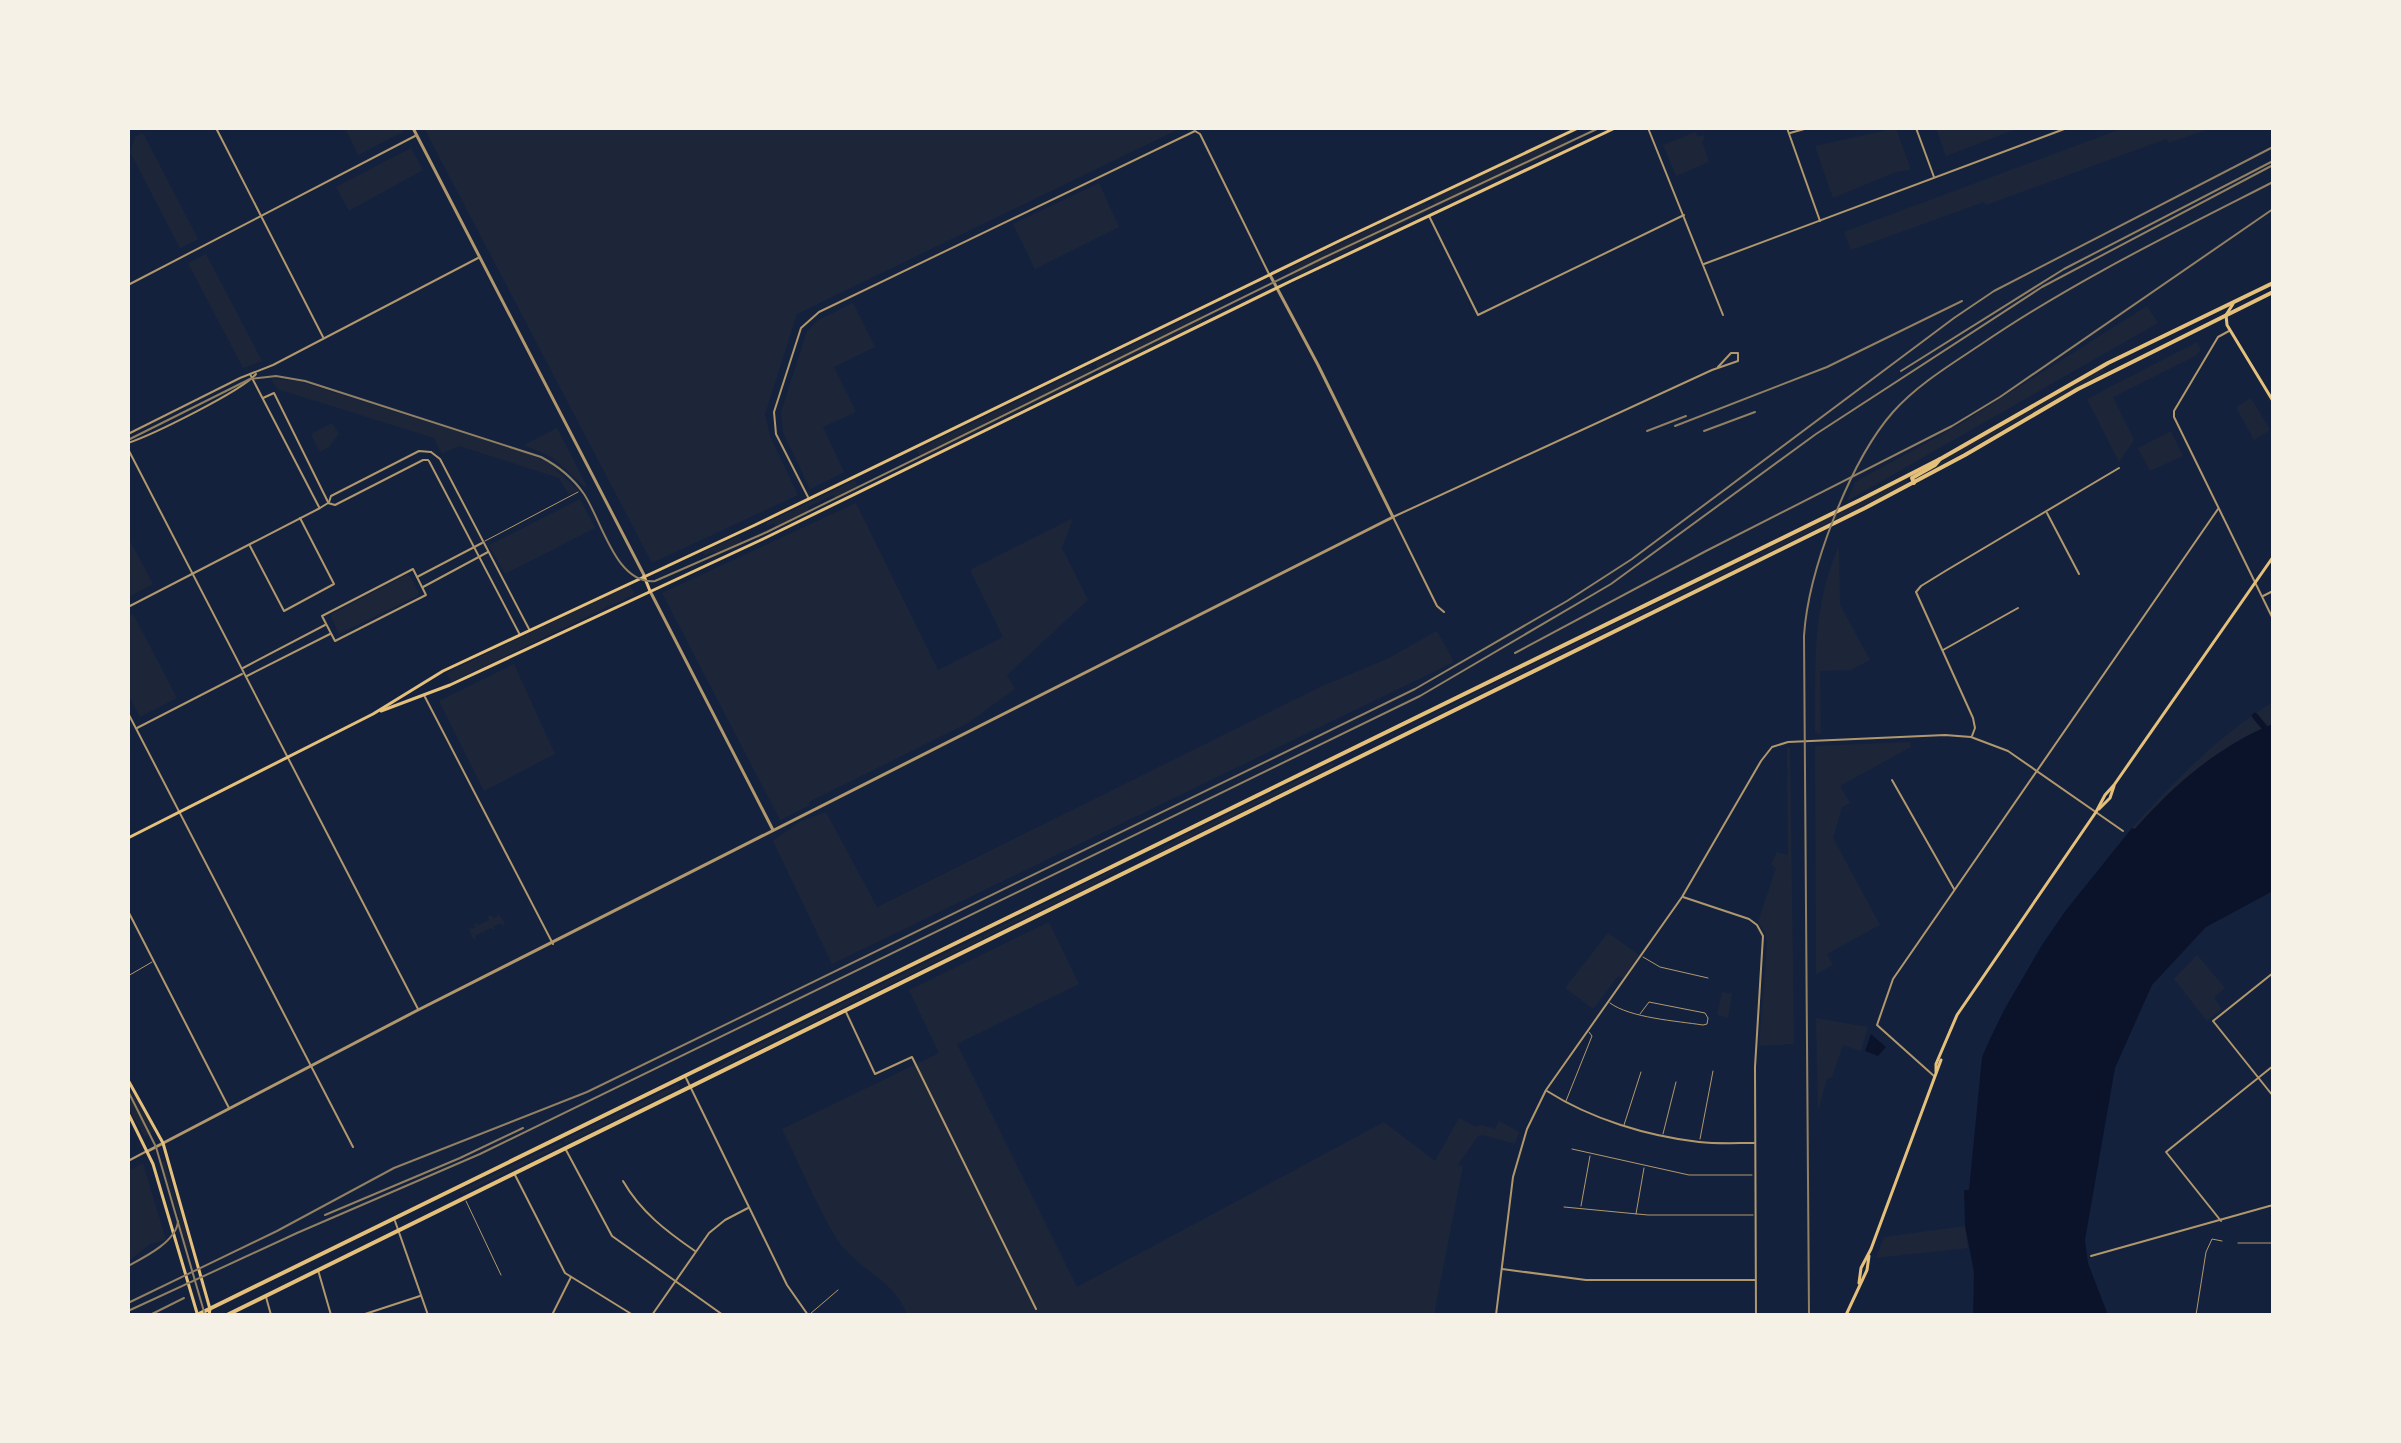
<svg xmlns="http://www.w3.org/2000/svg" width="2401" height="1443" font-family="Barlow,sans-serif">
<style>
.green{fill:#1d2539}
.water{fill:#0b132b}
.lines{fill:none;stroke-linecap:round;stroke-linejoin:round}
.canal{stroke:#0b132b;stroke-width:6}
.service{stroke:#b1986c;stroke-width:1}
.minor{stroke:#b1986c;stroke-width:2}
.tertiary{stroke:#b1986c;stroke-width:3}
.secondary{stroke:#e5c07b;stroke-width:3}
.primary{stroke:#e5c07b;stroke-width:4}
.tram{stroke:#918062;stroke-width:2}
.rail{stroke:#918062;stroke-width:2}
</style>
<rect width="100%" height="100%" fill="#14213d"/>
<!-- green -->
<g class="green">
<polygon points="345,128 401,128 403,132 358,155"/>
<polygon points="424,128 1181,128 797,314 765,414 770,436 798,495 652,563"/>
<polygon points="1896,128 1911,170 1896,172 1833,198 1815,146"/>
<polygon points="1936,128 2019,128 1946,156"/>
<polygon points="2123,128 2212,128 2169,143 2166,139 1986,205 1984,202 1851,250 1844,232"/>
<polygon points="1695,132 1698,137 1703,135 1705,139 1702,141 1709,162 1676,176 1663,145"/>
<polygon points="143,133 198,239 180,248 130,152 135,137"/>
<polygon points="1566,136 1570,145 1440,206 1435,206 1433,198"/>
<polygon points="411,148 423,170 349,211 336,187"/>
<polygon points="1099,183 1119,227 1035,269 1013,224"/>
<polygon points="1425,202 1426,205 1430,203 1431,210 1292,278 1288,269"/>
<polygon points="206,254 262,361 243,368 188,263"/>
<polygon points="853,303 875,347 834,367 856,412 823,427 844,472 810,489 783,432 781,412 807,331 817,321"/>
<polygon points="2147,306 2158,323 1847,501 1855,482 1959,425"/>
<polygon points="1200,312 1202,322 1099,372 1095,363"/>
<polygon points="2197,342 2201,350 2197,355 2113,397 2134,440 2119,462 2087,399"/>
<polygon points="1087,367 1091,368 1093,375 925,457 924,455 920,456 917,450"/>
<polygon points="2103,368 2105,372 1917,478 1945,459"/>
<polygon points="271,379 298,381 527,453 549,463 578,490 569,495 559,478 459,446 442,454 434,438 277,389"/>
<polygon points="2251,398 2270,430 2254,440 2236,407"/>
<polygon points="332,423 339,434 329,447 320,452 311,434"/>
<polygon points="557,428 587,486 585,487 553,458 524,445"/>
<polygon points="2171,431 2183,456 2150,471 2138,448"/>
<polygon points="1907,479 1909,483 1761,556 1759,553"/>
<polygon points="855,480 859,489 836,500 833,495 808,507 810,513 706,561 705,558 717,552 704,555 703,552 739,536 742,541 775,526 774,523 768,526 766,523"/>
<polygon points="580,499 595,528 505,574 489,545"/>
<polygon points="856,503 938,670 1003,637 970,570 1073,518 1062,548 1088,600 1007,675 1015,689 968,723 809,802 810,805 780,820 662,593"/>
<polygon points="128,537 153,584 128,597"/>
<path d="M 1839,546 L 1840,605 L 1870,660 L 1851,670 L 1820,671 L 1821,734 L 1815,732 C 1816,666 1811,608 1839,546 Z"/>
<polygon points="1758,554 1759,557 1526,671 1525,668"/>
<polygon points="406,575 410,576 419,593 417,596 339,634 331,617 332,614"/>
<polygon points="630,585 635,594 451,682 446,673"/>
<polygon points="133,614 177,698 140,717 128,694 128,616"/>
<polygon points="1437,631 1454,662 832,964 773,841 801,821 826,812 877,907 1320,687 1387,659"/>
<polygon points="514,664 555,754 484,791 439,701"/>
<polygon points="1523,669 1524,672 1353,755"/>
<path d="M 2273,702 L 2273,724 C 2220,745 2172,786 2135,829 L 2132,828 C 2175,781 2219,735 2273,702 Z"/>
<polygon points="1910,742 1911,747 1840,786 1850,803 1842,807 1833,838 1880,925 1827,954 1833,965 1816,974 1815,746"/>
<polygon points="1787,748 1790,748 1794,1044 1759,1046 1767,944 1765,933 1758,922 1776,868 1771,864 1777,852 1788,855"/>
<polygon points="1333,763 1334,766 1142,861 1175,840"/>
<polygon points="1123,865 1095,884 984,938 983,935"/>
<polygon points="497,912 505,923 504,926 501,923 494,926 495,930 491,928 484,931 486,935 482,932 475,936 476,940 473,939 468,926 472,929 476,927 474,923 479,925 489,920 488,916 491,915 493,918 498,916"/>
<path d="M 1049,922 L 1079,984 L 957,1044 L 1077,1287 L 1384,1122 L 1435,1161 L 1459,1118 L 1476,1127 L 1482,1125 L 1495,1129 L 1499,1121 L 1519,1132 L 1515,1144 L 1483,1135 L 1478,1136 L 1458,1165 L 1463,1166 L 1434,1315 L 907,1315 C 895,1280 857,1270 837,1239 C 816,1205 800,1165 782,1129 L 939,1053 L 909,990 Z"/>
<polygon points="1608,933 1639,955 1623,978 1618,976 1594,1008 1592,1008 1565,988"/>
<polygon points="981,936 983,939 864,997 861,994"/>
<polygon points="2197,955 2225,988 2214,998 2222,1009 2207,1021 2174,979"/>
<polygon points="1722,992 1732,994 1728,1018 1717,1015"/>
<polygon points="859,995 862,998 700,1078 738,1055"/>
<polygon points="1816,1018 1868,1027 1861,1051 1843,1045 1832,1077 1827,1079 1818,1111"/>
<polygon points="128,1084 155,1131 145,1137 128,1108"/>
<polygon points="678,1084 680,1088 565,1144 563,1140"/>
<polygon points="561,1142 563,1145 462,1194 460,1191"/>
<polygon points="164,1160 191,1248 186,1250 178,1222 180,1220 161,1164"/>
<polygon points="143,1163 166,1240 150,1244 129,1261 128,1171"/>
<polygon points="1965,1226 1968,1248 1876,1258 1884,1237"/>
</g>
<!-- water -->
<g class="water">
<path d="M 2273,724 L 2273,891 L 2206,927 L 2152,985 L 2115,1068 L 2085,1240 L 2088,1263 L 2108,1315 L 1973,1315 L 1974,1272 L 1965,1226 L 1964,1190 L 1969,1190 L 1982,1057 L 1989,1041 L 2004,1010 L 2042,945 L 2066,910 L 2132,828 L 2135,829 C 2172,786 2220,745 2273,724 Z"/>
<polygon points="1871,1034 1886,1047 1878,1056 1865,1051"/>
</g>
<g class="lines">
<!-- canal -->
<polyline class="canal" points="2255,716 2265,728"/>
<!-- service -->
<g class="service">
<polyline points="485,541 578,492"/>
<polyline points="1643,957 1660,967 1708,978"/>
<polyline points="128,976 152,962"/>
<path d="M 1610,1003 C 1630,1018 1677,1021 1703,1025 L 1707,1024 L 1708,1018 L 1705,1013 L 1649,1002 L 1640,1014"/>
<polyline points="1566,1101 1592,1036 1589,1032"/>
<polyline points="1624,1125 1641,1072"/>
<polyline points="1663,1134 1676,1082"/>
<polyline points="1700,1139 1713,1071"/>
<polyline points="1572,1149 1689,1175 1752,1175"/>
<polyline points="466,1201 501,1275"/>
<polyline points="1581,1206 1590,1156"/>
<polyline points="1564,1207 1648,1215 1753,1215"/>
<polyline points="1636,1214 1644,1168"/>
<polyline points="2238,1243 2273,1243"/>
<polyline points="810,1314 838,1290"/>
<polyline points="2196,1315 2206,1252 2212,1239 2222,1241"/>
</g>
<!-- minor -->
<g class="minor">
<polyline points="216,128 323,337"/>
<polyline points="1648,128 1723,315"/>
<polyline points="1787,128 1820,221"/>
<polyline points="1916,128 1934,177"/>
<polyline points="128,129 133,128"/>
<polyline points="1790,133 1808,128"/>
<polyline points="1429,216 1478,315 1684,215"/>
<polyline points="1704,264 2067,128"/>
<polyline points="128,285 415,136"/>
<polyline points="2229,331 2218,337 2174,411 2174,417 2273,619"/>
<polyline points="250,374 319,507"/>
<polyline points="263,398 274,393 328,502"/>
<polyline points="128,434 240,378 273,365 478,258"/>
<path d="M 128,443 C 152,435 242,391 256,374"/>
<polyline points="128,449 418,1009"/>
<polyline points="431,452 440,459 529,629"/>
<polyline points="429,461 520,635"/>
<polyline points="808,497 776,434 774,412 801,328 819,312 1195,131 1200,134 1269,274"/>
<polyline points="329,502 331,496 419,451 431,452"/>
<polyline points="2047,513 2079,574"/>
<polyline points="250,546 284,611 334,584 300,518"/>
<polygon points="413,569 426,595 335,641 322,616"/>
<polyline points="417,577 482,543"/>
<polyline points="423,587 488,552"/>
<polyline points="2263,596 2273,591"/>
<polyline points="128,607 320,508 328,503 335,505 423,460 428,460"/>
<polyline points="1444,612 1437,606 1393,517 1712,370 1738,361 1738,353 1731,353 1718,367"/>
<polyline points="1943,650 2018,608"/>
<polyline points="243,668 325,625"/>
<polyline points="247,676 330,634"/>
<polyline points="425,697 553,944"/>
<polyline points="128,713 353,1147"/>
<polyline points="137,728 242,674"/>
<polyline points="1972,736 1975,728 1973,718 1916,592 1921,586 1947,570 2119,468"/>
<polyline points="1892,780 1954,889"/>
<polyline points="1683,897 1749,919 1757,925 1763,936 1755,1067 1756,1315"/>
<polyline points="128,911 229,1108"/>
<polyline points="2273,973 2213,1021 2273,1096"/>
<polyline points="846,1012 875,1074 912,1057 1036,1309"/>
<polyline points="1934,1076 1877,1025 1893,979 2218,509"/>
<polyline points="686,1078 787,1285 808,1315"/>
<path d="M 1547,1091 C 1591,1119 1647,1136 1699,1142 C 1717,1144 1736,1143 1754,1143"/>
<polyline points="566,1150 612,1236 723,1315"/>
<polyline points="128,1161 147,1151"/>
<polyline points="515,1175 565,1273 633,1315"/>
<path d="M 623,1181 C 641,1212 666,1231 695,1251"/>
<polyline points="395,1221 428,1315"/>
<polyline points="2221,1221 2166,1152 2273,1066"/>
<polyline points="2091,1256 2273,1205"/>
<polyline points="1502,1269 1586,1280 1755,1280"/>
<polyline points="318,1270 331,1315"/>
<polyline points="266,1297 271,1315"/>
<polyline points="362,1315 420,1296"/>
<polyline points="552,1315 571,1277"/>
<polyline points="652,1315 709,1233 725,1220 748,1208"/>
<polyline points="1496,1315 1513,1177 1527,1129 1546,1090 1682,897 1761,761 1772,747 1788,742 1945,735 1971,737 2008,751 2123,831"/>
</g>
<!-- tertiary -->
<g class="tertiary">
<polyline points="413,128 644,575"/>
<polyline points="650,591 773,830"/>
<polyline points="148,1151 418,1010 1393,517 1318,365 1270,275"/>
</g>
<!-- secondary -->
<g class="secondary">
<polyline points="2233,304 2226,315 2227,325 2273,401"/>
<polyline points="644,576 650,591"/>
<polyline points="381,711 450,685 763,539 1291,281 1615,128"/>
<polyline points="2099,809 2110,798 2114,786"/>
<polyline points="128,838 373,714 443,671 755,525 1341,240 1578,128"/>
<polyline points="1936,1072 1936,1064 1957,1015 2096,812 2105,795 2114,785 2273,557"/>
<polyline points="128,1080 163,1143 210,1309 209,1315"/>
<polyline points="128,1113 153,1164 197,1313"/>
<polyline points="1859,1283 1861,1268 1871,1249 1941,1060"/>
<polyline points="1846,1315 1867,1270 1869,1256"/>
</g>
<!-- primary -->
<g class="primary">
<polyline points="1914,483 1912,478 1935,465 1940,459"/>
<polyline points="197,1315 1860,500 1942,458 2108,363 2273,283"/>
<polyline points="227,1315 1865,508 1965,455 2078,389 2273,292"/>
</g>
<!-- tram -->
<g class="tram">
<path d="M 128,440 L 250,379 L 276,376 L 305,381 L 541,457 C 558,466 573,478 584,494 C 602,521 616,585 655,581 L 767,532 L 1323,258 L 1599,128"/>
<polyline points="1515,653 1706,551 1952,426 2000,397 2273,209"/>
<polyline points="128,1091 156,1147 205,1315"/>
<path d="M 128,1266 C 145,1257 177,1241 178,1221"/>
<polyline points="128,1311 297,1233 480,1154 1420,696 1611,584 1816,434 2042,287 2273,165"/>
<polyline points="150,1315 184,1298"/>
<path d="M 1809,1315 L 1804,636 C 1808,571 1850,461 1893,412 C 1917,385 1950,365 1980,345 C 2072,282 2173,233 2273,182"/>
</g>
<!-- rail -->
<g class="rail">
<polyline points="1901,371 2064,269 2273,161"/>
<polyline points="1675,426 1827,367 1962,301"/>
<polyline points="1647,431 1686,416"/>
<polyline points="1704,431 1755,412"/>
<polyline points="325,1215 460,1158 523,1128"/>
<polyline points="128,1303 277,1231 394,1168 587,1092 1415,689 1567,601 1632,559 1954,318 1994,291 2273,147"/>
</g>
</g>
<!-- border -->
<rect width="2401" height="1443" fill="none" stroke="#f6f1e7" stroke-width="260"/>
</svg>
